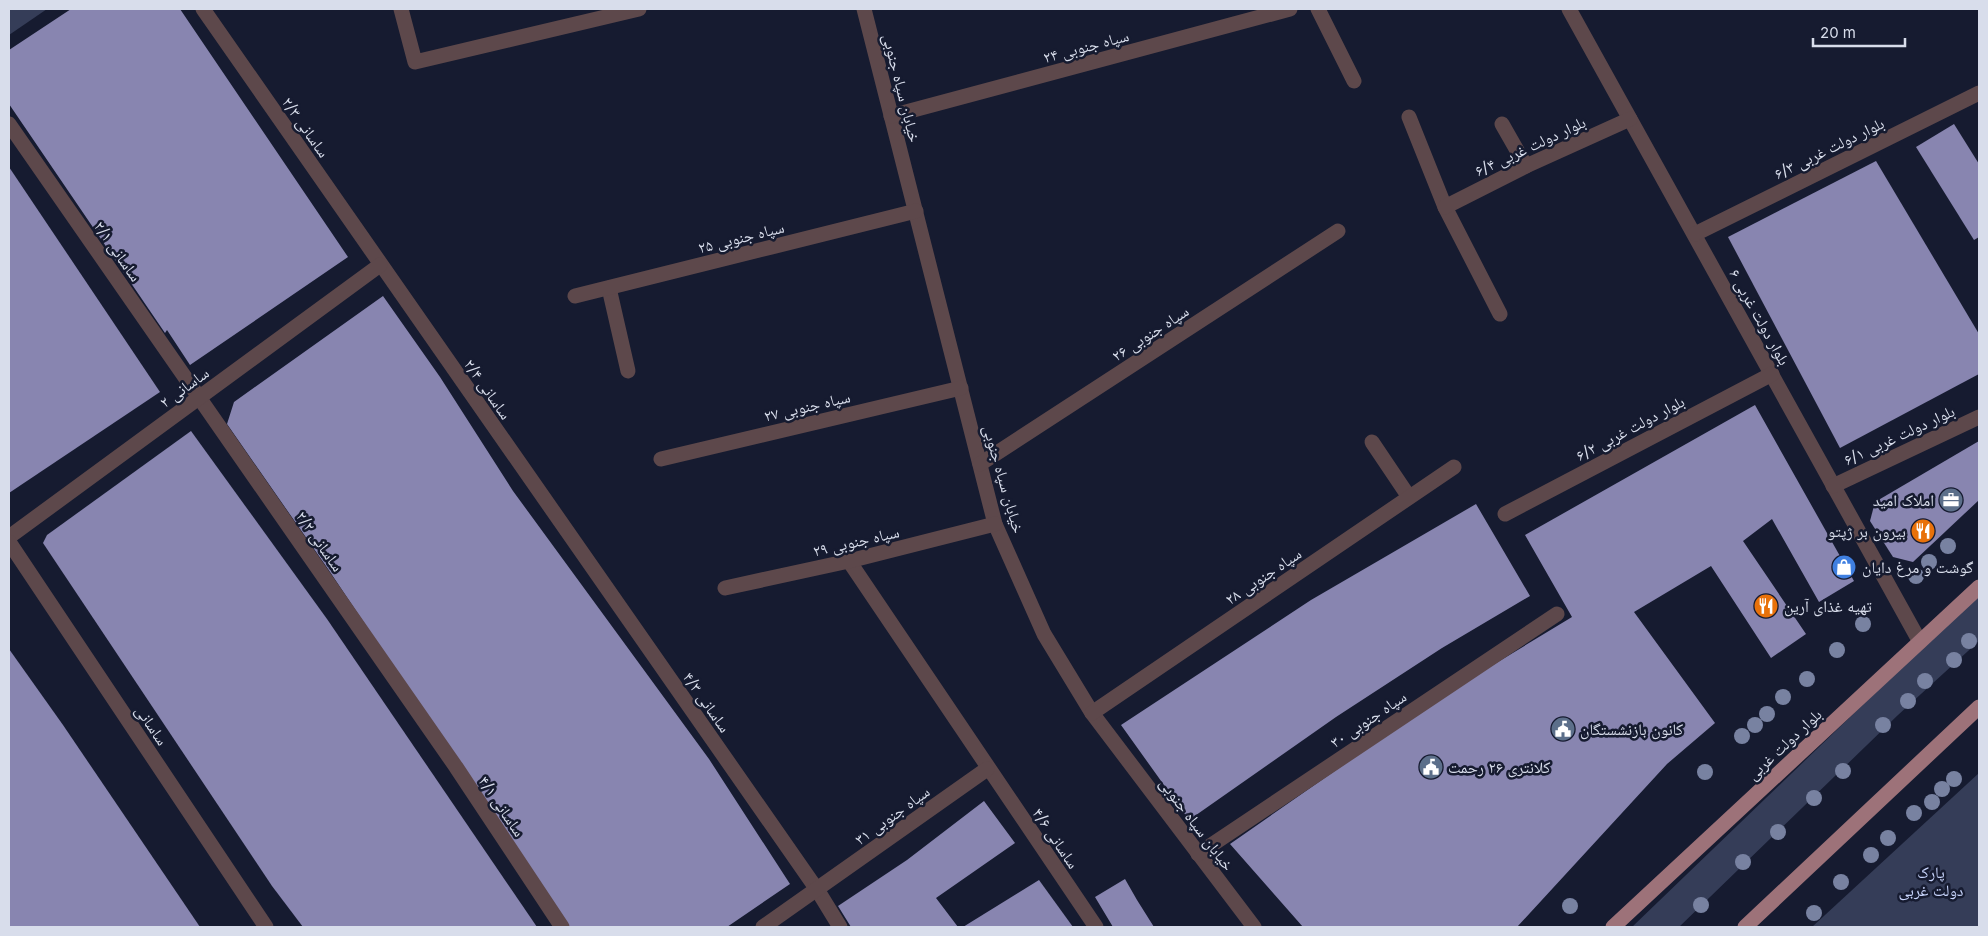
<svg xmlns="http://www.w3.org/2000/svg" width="1988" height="936" font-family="Inter,'Noto Naskh Arabic',sans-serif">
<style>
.green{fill:#353d58}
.building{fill:#8885b0}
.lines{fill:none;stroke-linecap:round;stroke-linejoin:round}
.minor{stroke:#5d484b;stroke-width:15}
.major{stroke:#9d7279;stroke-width:15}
.tree{fill:#7882a1}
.labels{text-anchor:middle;stroke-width:5;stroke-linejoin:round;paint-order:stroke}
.street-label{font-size:16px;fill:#d8ddeb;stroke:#161b30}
.poi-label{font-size:16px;fill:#d8ddeb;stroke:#161b30;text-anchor:start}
.park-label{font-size:16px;fill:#c9d6fd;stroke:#161b30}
</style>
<rect width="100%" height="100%" fill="#161b30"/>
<!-- green -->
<g class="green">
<polygon points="9,9 47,9 9,35"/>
<polygon points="1979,593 1979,641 1898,715 1679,927 1632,927"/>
<polygon points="1979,773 1979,927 1812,927"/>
</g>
<!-- building -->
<g class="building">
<polygon points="71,9 180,9 348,257 190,365 167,330 165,333 9,104 9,50"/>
<polygon points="1954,124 1979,164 1979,237 1974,240 1916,147"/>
<polygon points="1876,161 1979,334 1979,374 1840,448 1728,237"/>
<polygon points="9,167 160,392 9,493"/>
<polygon points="383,296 440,377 513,491 709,759 790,884 727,927 568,927 328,569 227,424 234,402"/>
<polygon points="1755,405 1854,581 1819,602 1772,519 1743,541 1806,634 1771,658 1711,566 1634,612 1715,723 1667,764 1517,927 1303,927 1230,844 1445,694 1572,617 1525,535"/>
<polygon points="191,431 327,619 537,927 303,927 272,886 43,543 47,535"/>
<polygon points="1979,441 1979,500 1913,562 1893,557 1870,521 1875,502"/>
<polygon points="1476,504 1530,596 1442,648 1336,717 1189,820 1121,725 1311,600"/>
<polygon points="9,649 63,725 200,927 9,927"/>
<polygon points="984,801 1015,843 936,898 958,927 851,927 838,906 907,860"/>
<polygon points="1125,879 1137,900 1154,927 1113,927 1095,897"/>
<polygon points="1039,880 1073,927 963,927"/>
</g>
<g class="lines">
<!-- minor -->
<g class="minor">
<polyline points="203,9 818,891 840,927"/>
<polyline points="401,9 415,62 639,9"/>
<polyline points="864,9 995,524 1044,634 1092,713 1254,927"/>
<polyline points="1318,9 1354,81"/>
<polyline points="1569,9 1920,642"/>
<polyline points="891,116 1290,9"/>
<polyline points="1409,117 1445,207 1500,314"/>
<polyline points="9,124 456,767 562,927"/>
<polyline points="1502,124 1526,166"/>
<polyline points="1445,207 1526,166 1630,119"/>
<polyline points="1695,234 1979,93"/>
<polyline points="609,288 628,371"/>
<polyline points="575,296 916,211"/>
<polyline points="1372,442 1409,497"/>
<polyline points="661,459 961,388"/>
<polyline points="980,464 1338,231"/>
<polyline points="1833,486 1979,417"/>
<polyline points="1505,514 1772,374"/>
<polyline points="9,537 380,265"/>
<polyline points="9,542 266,927"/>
<polyline points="849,561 1096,927"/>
<polyline points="725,588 849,561 995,524"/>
<polyline points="1092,713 1454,467"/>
<polyline points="1198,854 1557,614"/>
<polyline points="763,927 987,769"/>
</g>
<!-- major -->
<g class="major">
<polyline points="1613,927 1979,587"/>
<polyline points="1745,927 1979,707"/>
</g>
</g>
<!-- trees -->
<g class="tree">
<circle cx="1948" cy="546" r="8"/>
<circle cx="1929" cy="562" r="8"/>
<circle cx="1916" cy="576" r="8"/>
<circle cx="1863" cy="624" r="8"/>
<circle cx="1969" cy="641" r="8"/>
<circle cx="1837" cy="650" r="8"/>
<circle cx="1954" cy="660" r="8"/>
<circle cx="1807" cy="679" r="8"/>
<circle cx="1925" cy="681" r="8"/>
<circle cx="1783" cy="697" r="8"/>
<circle cx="1908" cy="701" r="8"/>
<circle cx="1767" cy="714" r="8"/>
<circle cx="1755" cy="725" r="8"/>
<circle cx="1883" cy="725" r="8"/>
<circle cx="1742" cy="736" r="8"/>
<circle cx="1843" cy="771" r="8"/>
<circle cx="1705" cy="772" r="8"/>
<circle cx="1954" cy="779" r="8"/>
<circle cx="1942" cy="789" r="8"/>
<circle cx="1814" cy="798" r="8"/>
<circle cx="1932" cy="802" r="8"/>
<circle cx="1914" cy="813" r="8"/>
<circle cx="1778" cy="832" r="8"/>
<circle cx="1888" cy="838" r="8"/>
<circle cx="1871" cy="855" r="8"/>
<circle cx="1743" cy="862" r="8"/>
<circle cx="1841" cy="882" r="8"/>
<circle cx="1701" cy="905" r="8"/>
<circle cx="1570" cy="906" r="8"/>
<circle cx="1814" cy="913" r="8"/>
</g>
<!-- icons -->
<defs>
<symbol id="office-disc" viewBox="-11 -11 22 22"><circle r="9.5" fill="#5c6f8a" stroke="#161b30"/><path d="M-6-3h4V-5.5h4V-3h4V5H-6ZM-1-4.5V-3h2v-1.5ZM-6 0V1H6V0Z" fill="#fff"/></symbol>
<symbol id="restaurant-disc" viewBox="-11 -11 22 22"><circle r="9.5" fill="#e8710a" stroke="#161b30"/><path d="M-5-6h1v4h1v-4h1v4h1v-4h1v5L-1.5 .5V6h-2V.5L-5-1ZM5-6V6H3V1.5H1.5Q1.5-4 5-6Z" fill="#fff"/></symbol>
<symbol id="shop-disc" viewBox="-11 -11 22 22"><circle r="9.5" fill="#3f7fe0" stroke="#161b30"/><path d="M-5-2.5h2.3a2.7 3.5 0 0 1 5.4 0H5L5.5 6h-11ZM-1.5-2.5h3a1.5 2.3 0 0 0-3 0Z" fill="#fff"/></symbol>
<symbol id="civic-disc" viewBox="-11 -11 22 22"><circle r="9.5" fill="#5c6f8a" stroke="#161b30"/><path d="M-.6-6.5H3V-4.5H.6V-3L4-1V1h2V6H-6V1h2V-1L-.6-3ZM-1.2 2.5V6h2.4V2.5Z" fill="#fff"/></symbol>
</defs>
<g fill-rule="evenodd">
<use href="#office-disc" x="1937" y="486" width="28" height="28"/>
<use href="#restaurant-disc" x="1909" y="517" width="28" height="28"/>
<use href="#shop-disc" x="1830" y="553" width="28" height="28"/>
<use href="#restaurant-disc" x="1752" y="592" width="28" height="28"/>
<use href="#civic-disc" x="1549" y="715" width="28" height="28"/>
<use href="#civic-disc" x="1417" y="753" width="28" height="28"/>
</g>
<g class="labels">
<!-- street labels -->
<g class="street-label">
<text transform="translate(1086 46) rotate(-15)" y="6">۲۴ سپاه جنوبی</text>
<text transform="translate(902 88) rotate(76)" y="6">خیابان سپاه جنوبی</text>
<text transform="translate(306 127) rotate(55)" y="6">۲/۳ ساسانی</text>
<text transform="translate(1530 146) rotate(-25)" y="6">بلوار دولت غربی ۶/۴</text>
<text transform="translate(1829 148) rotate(-26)" y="6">بلوار دولت غربی ۶/۳</text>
<text transform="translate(741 237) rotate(-14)" y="6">۲۵ سپاه جنوبی</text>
<text transform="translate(118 251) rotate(55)" y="6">۲/۱ ساسانی</text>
<text transform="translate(1760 317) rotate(61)" y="6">بلوار دولت غربی ۶</text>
<text transform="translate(1150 333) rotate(-33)" y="6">۲۶ سپاه جنوبی</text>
<text transform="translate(184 387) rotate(-36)" y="6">۲ ساسانی</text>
<text transform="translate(488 389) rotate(55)" y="6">۲/۴ ساسانی</text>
<text transform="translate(807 406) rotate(-13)" y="6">۲۷ سپاه جنوبی</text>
<text transform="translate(1630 428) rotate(-28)" y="6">بلوار دولت غربی ۶/۲</text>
<text transform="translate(1899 435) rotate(-25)" y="6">بلوار دولت غربی ۶/۱</text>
<text transform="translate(1004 479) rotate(74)" y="6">خیابان سپاه جنوبی</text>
<text transform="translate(320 541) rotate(55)" y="6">۲/۲ ساسانی</text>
<text transform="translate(856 541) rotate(-13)" y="6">۲۹ سپاه جنوبی</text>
<text transform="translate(1263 576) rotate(-34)" y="6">۲۸ سپاه جنوبی</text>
<text transform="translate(707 702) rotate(55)" y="6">۴/۳ ساسانی</text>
<text transform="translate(1368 719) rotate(-34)" y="6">۳۰ سپاه جنوبی</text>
<text transform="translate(152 725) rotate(56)" y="6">ساسانی</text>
<text transform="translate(1784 744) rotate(-43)" y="6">بلوار دولت غربی</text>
<text transform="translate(502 806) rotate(56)" y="6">۴/۱ ساسانی</text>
<text transform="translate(892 815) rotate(-36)" y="6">۳۱ سپاه جنوبی</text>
<text transform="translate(1197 824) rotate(53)" y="6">خیابان سپاه جنوبی</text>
<text transform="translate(1056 838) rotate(56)" y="6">۴/۶ ساسانی</text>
</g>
<!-- poi labels -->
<g class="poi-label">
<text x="1934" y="506" text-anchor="end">املاک امید</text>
<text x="1906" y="537" text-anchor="end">بیرون بر ژپتو</text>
<text x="1862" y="573">گوشت و مرغ دایان</text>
<text x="1784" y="612">تهیه غذای آرین</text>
<text x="1580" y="735">کانون بازنشستگان</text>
<text x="1448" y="773">کلانتری ۲۶ رحمت</text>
</g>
<!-- park labels -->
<g class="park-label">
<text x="1931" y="878">پارک<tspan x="1931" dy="18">دولت غربی</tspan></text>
</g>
</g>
<!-- border -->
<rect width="1988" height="936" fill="none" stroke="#d8ddeb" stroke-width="20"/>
<!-- scale -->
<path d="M1813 38v8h92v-8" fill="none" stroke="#d8ddeb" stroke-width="2.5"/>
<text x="1820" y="38" font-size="15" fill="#d8ddeb" stroke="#161b30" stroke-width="4" paint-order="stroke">20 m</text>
</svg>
